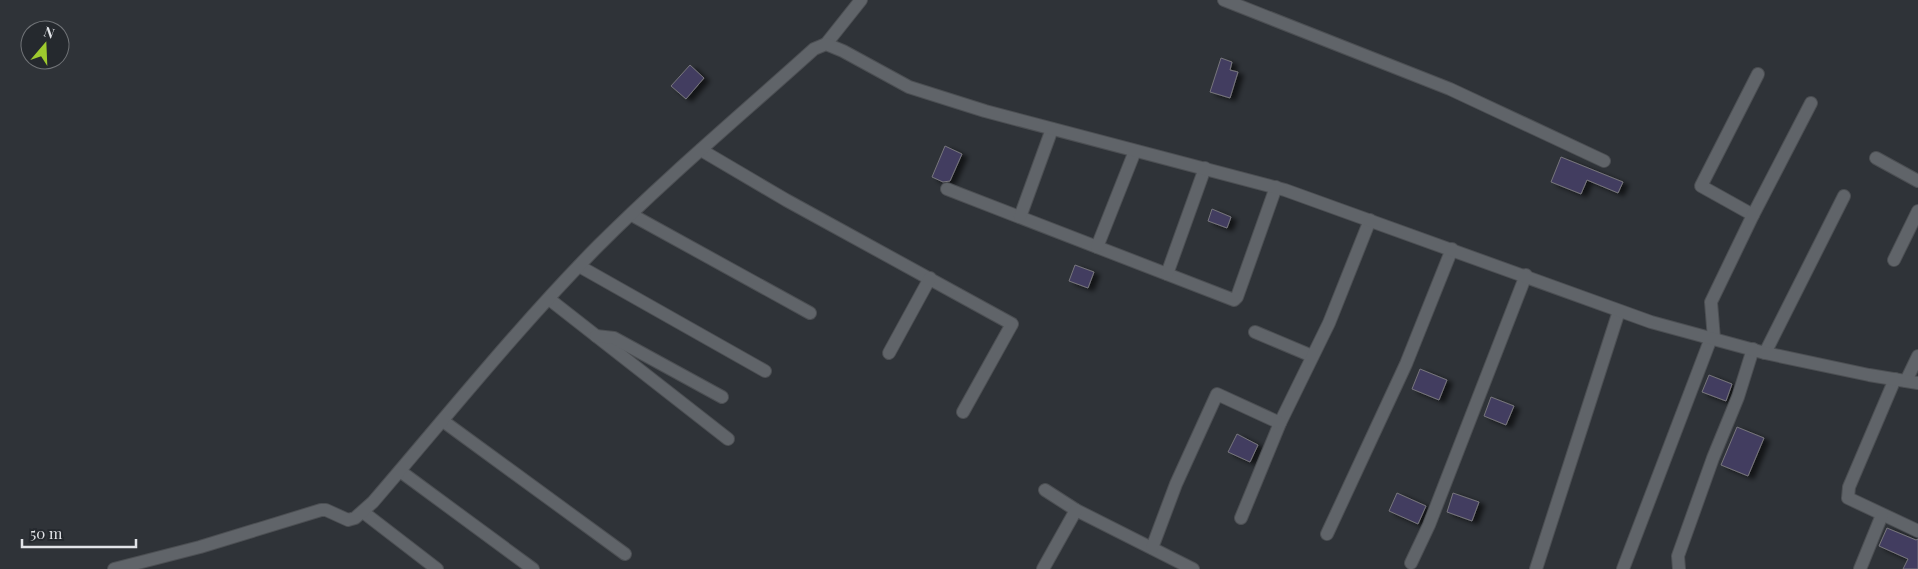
<svg xmlns="http://www.w3.org/2000/svg" width="1918" height="569" font-family="'Playfair Display',serif">
<style>
.building{fill:#433d61;stroke:#77767c;filter:url(#shadow)}
.lines{fill:none;stroke-linecap:round;stroke-linejoin:round}
.minor-casing{stroke:#4c4f53;stroke-width:14}
.tertiary-casing{stroke:#4c4f53;stroke-width:14}
.minor{stroke:#606469;stroke-width:12}
.tertiary{stroke:#606469;stroke-width:12}
</style>
<defs>
<filter id="shadow"><feDropShadow dx="5.5" dy="3" stdDeviation="2.5" flood-color="#0009"/></filter>
</defs>
<rect width="100%" height="100%" fill="#2f3338"/>
<!-- building -->
<g class="building">
<polygon points="1221,58 1232,62 1230,70 1238,72 1230,98 1210,92"/>
<polygon points="690,65 704,78 686,99 671,86"/>
<polygon points="945,146 962,154 950,181 943,182 932,177"/>
<polygon points="1561,157 1623,182 1618,193 1587,180 1581,194 1551,182"/>
<polygon points="1212,209 1231,217 1227,228 1208,221"/>
<polygon points="1075,265 1094,272 1088,288 1069,281"/>
<polygon points="1420,369 1447,380 1439,400 1412,389"/>
<polygon points="1709,375 1732,384 1726,401 1702,392"/>
<polygon points="1491,397 1514,406 1506,425 1484,416"/>
<polygon points="1737,427 1764,438 1748,476 1721,465"/>
<polygon points="1237,434 1258,445 1250,462 1228,452"/>
<polygon points="1397,493 1426,506 1418,524 1389,511"/>
<polygon points="1453,493 1479,502 1472,521 1447,512"/>
<polygon points="1887,528 1916,540 1918,539 1918,569 1903,569 1908,559 1879,546"/>
</g>
<g class="lines">
<defs>
<g id="minor">
<polyline points="1224,0 1450,89 1604,161"/>
<polyline points="826,44 861,0"/>
<polyline points="701,150 786,200 1012,324 963,412"/>
<polyline points="1876,158 1918,181"/>
<polyline points="947,189 1234,300 1237,297 1276,187"/>
<polyline points="632,215 810,313"/>
<polyline points="1753,215 1701,186 1758,74"/>
<polyline points="1020,217 1052,129"/>
<polyline points="1097,247 1135,151"/>
<polyline points="1894,260 1918,211"/>
<polyline points="579,266 765,371"/>
<polyline points="1167,274 1205,168"/>
<polyline points="549,299 728,439"/>
<polyline points="1255,332 1312,356"/>
<polyline points="596,336 614,338 722,397"/>
<polyline points="1714,339 1711,302 1753,215 1811,103"/>
<polyline points="889,353 930,278"/>
<polyline points="1765,353 1844,196"/>
<polyline points="1895,379 1849,487 1848,498 1918,531"/>
<polyline points="1906,381 1918,356"/>
<polyline points="443,421 625,554"/>
<polyline points="400,471 533,569"/>
<polyline points="1045,490 1076,510 1193,569"/>
<polyline points="363,512 437,569"/>
<polyline points="1241,518 1280,423 1329,323 1370,220"/>
<polyline points="1327,534 1406,364 1452,249"/>
<polyline points="1152,548 1176,484 1217,394 1280,423"/>
<polyline points="1411,563 1429,525 1526,275"/>
<polyline points="1043,569 1076,510"/>
<polyline points="1536,569 1619,311"/>
<polyline points="1623,569 1711,338"/>
<polyline points="1679,569 1678,556 1713,458 1738,397 1753,349"/>
<polyline points="1860,569 1882,515"/>
</g>
<path id="tertiary" d="M 114,569 L 200,547 L 321,510 L 326,510 L 348,520 L 355,518 L 373,502 C 447,416 519,326 598,246 C 667,177 742,114 814,49 L 826,44 L 843,51 L 909,87 L 985,111 L 1285,190 L 1651,322 L 1765,353 L 1869,375 L 1918,383"/>
</defs>
<!-- minor casing -->
<use href="#minor" class="minor-casing"/>
<!-- tertiary casing -->
<use href="#tertiary" class="tertiary-casing"/>
<!-- minor -->
<use href="#minor" class="minor"/>
<!-- tertiary -->
<use href="#tertiary" class="tertiary"/>
</g>
<!-- north arrow -->
<g transform="translate(45 45) rotate(19)"><circle r="24" fill="#25292e" stroke="#717478"/>
<path d="M0-4L9 19L0 12L-9 19Z" fill="#9eca2e"/>
<text y="-8" font-size="14" font-weight="bold" text-anchor="middle" fill="#e2e4e8">N</text>
</g>
<!-- scale -->
<path d="M22 539v8h114v-8" fill="none" stroke="#e2e4e8" stroke-width="2.5"/>
<text x="30" y="539" font-size="15" fill="#e2e4e8" stroke="#25292e" stroke-width="4" paint-order="stroke">50 m</text>
</svg>
